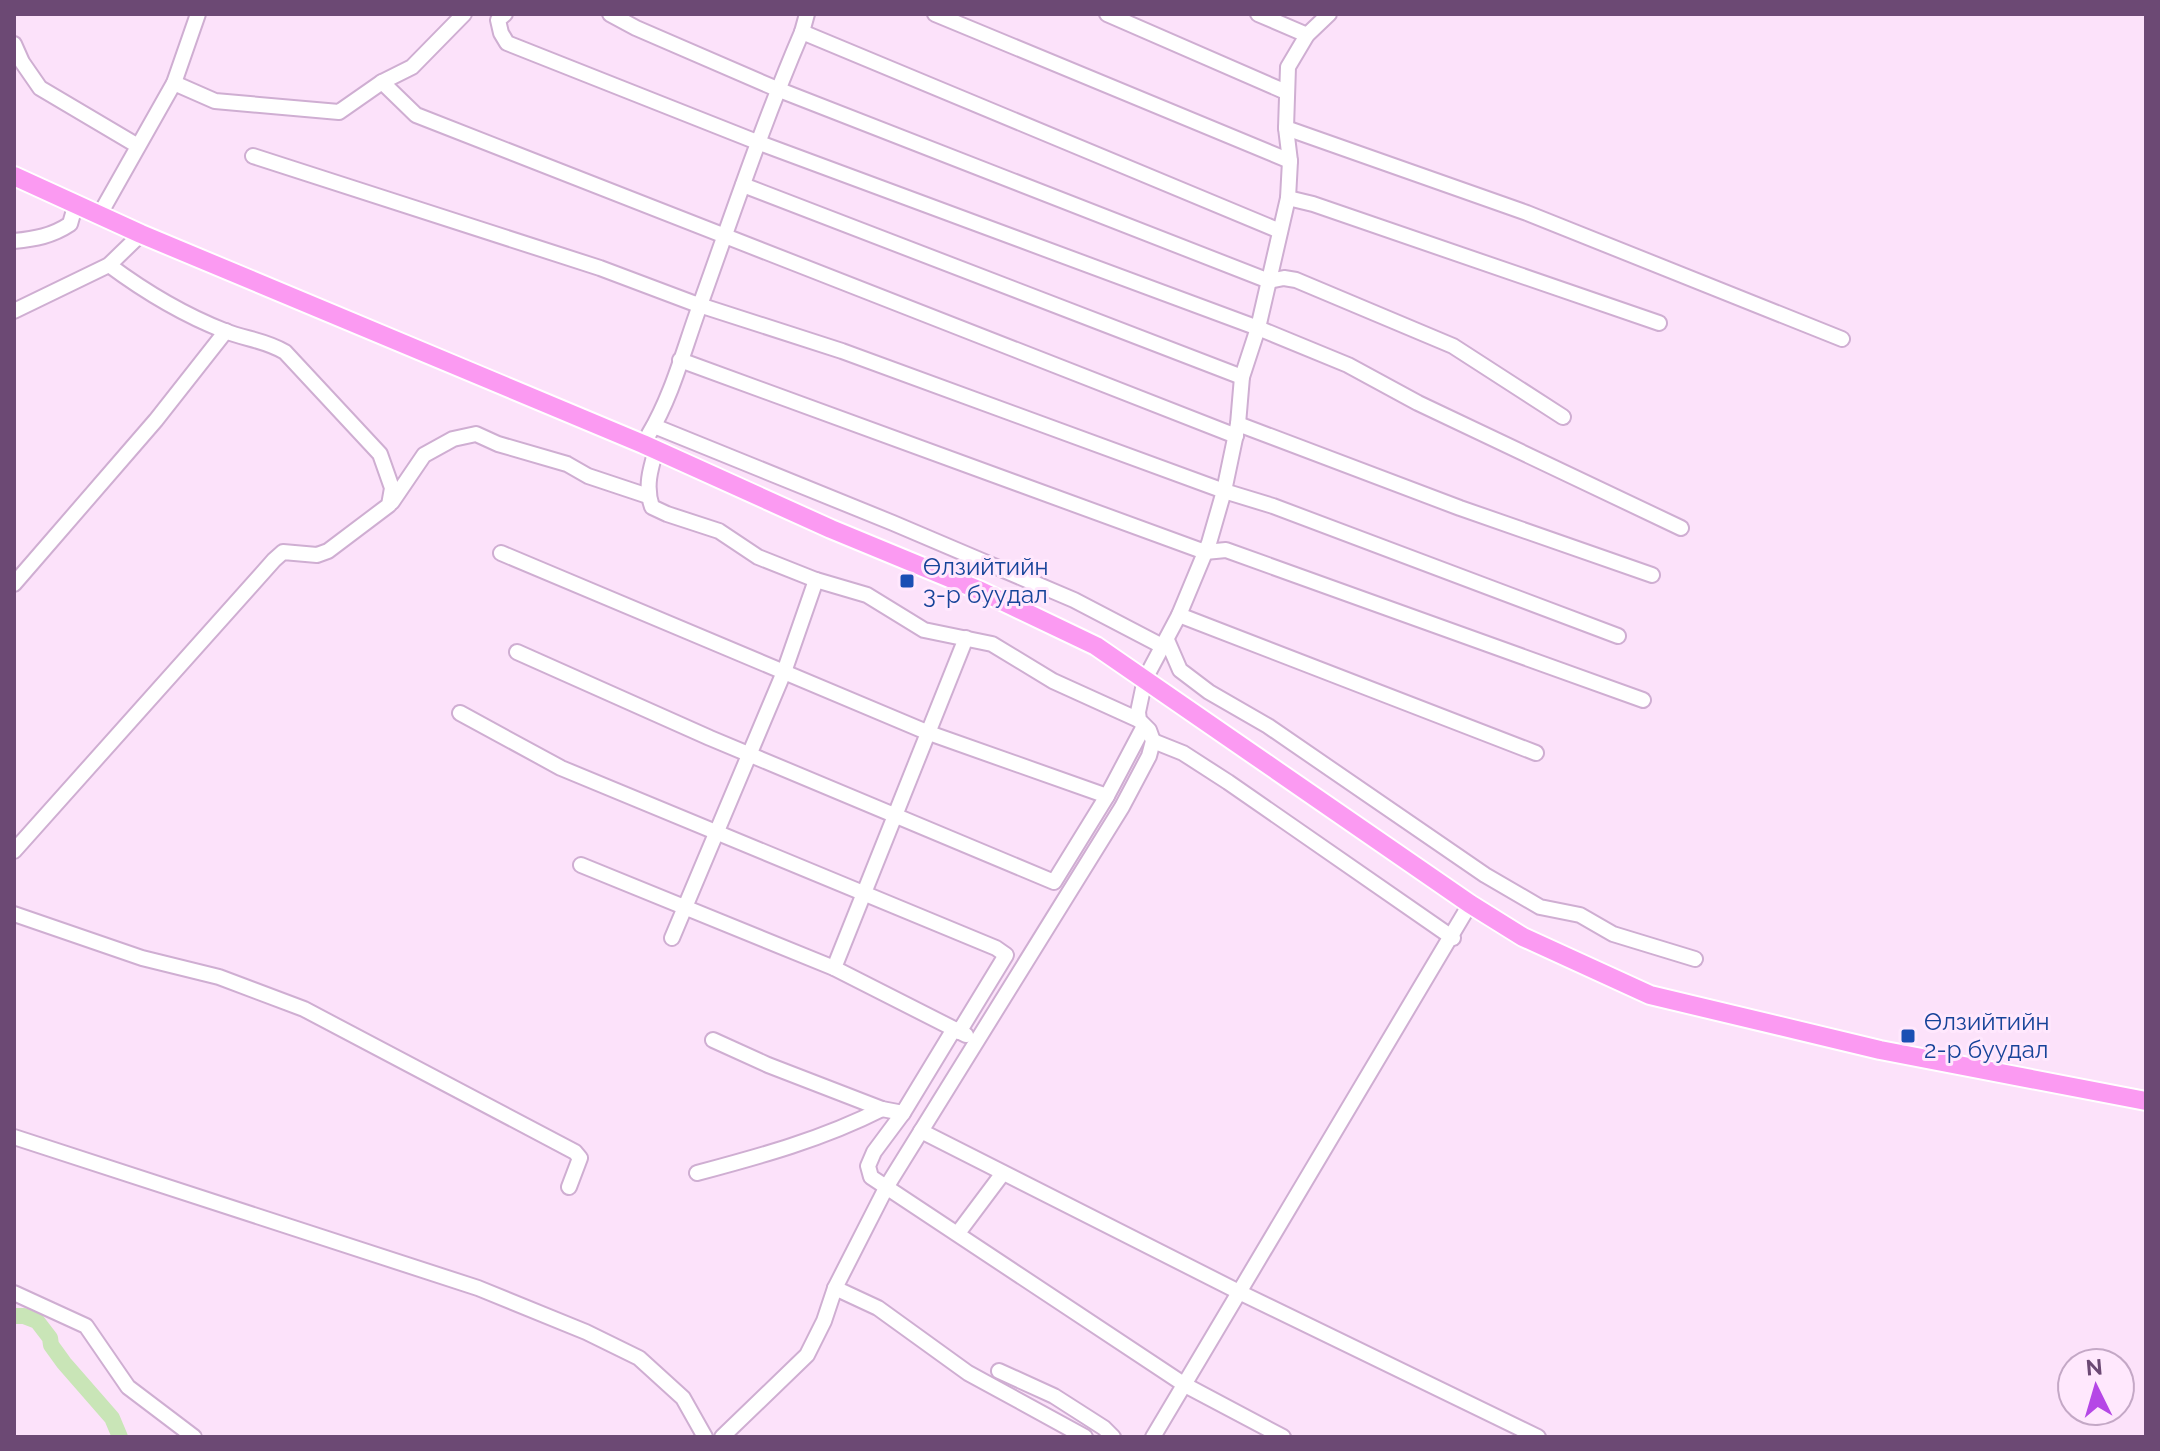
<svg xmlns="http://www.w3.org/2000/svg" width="2160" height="1451" font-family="Raleway,sans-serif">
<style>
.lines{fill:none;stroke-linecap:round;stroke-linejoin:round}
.river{stroke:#c9e5b7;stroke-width:16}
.minor-casing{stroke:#cfaed2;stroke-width:18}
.major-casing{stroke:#fff;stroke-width:22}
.minor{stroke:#fff;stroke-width:14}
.major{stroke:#fb9af2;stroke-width:18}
.transit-dot{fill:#1a4fb4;stroke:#ffe8fd;stroke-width:3}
.labels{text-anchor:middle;stroke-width:6;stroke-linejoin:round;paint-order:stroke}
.transit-label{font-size:24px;fill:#164399;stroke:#ffe8fd;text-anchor:start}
</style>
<rect width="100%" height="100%" fill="#fce2fa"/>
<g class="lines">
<!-- river -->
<polyline class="river" points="14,1316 24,1316 37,1321 50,1338 51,1345 64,1363 112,1418 120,1437"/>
<defs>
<g id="minor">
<polyline points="505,14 498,20 501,33 507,43 757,142 1258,328 1348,365 1418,403 1681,528"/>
<polyline points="610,14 636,28 777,89 1269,281 1284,278 1296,280 1453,346 1563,417"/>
<polyline points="935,14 1290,161"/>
<polyline points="1107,14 1286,92"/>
<polyline points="1258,14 1307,35"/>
<polyline points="802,32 1280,231"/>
<polyline points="14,44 22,62 40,88 138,146"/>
<polyline points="382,82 416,115 1236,436"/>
<polyline points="174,83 215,101 339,112 382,82 412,67 464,14"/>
<polyline points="1286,128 1527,213 1842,339"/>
<polyline points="253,156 600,268 693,303 842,351 1224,491 1273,506 1618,636"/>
<polyline points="743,185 1242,377"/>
<polyline points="1288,198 1313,204 1659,323"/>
<polyline points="100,214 174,83 198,14"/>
<path d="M 14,241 C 35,239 52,236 70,224 L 76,203"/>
<polyline points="14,311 109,265 141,234"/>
<polyline points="680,360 1205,552 1226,550 1643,700"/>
<polyline points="1238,424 1460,508 1652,575"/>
<polyline points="654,426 893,523 1074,600 1164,647"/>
<path d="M 649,434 C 672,396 684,349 699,308 C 732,216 763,123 802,32 L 807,14"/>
<path d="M 656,450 C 650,470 645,487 652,507 L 667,514 L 719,531 L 758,557 L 816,580 L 867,595 L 924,630 L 992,644 L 1053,681 L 1139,720"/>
<polyline points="392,502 424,455 453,439 476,434 498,444 567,464 588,476 648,496"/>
<polyline points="501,553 929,733 1107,796"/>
<polyline points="14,584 156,420 226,331"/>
<polyline points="1179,615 1536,753"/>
<polyline points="1167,640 1180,670 1209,692 1268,726 1485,875 1540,907 1580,915 1613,934 1695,959"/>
<polyline points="517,652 710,738 1054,882 1107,796 1144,726"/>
<polyline points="460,713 561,768 996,948 1006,955 959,1032"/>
<polyline points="1153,741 1183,753 1228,782 1453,938"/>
<path d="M 14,851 L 274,560 L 283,552 L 317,555 L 328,551 L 389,505 L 392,488 L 380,454 L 285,352 C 265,340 245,339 225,331 C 184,315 144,291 109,265"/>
<polyline points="581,865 834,968 966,1035"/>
<polyline points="14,914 142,958 219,977 304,1009 575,1152 580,1158 569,1187"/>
<polyline points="672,938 784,672 816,580"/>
<polyline points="834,968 966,638"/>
<polyline points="713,1040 768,1065 882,1109 903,1113 954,1029"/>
<polyline points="903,1113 874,1152 868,1166 871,1177 1185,1385 1283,1437"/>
<polyline points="921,1131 1241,1293 1538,1437"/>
<polyline points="14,1137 478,1288 586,1332 639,1358 683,1398 705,1437"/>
<path d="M 697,1173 C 761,1156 823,1139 882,1109"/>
<polyline points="958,1233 1003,1173"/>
<polyline points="835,1288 878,1308 968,1373 1085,1437"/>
<polyline points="14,1293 86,1326 128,1387 194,1437"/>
<polyline points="999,1371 1054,1396 1104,1428 1113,1437"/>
<polyline points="722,1437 807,1355 824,1321 835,1288 887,1186 1122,807 1149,756 1153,741 1149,730 1139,720 1138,712 1145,679 1179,615 1209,543 1224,491 1238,424 1242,377 1258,328 1288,198 1290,161 1286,128 1288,67 1307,35 1329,14"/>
<polyline points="1153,1437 1470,904"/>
</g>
<polyline id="major" points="14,176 141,234 643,444 831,529 981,591 1096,646 1470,904 1523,937 1650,995 1880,1050 2146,1101"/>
</defs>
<!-- minor casing -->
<use href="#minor" class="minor-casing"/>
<!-- major casing -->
<use href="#major" class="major-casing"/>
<!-- minor -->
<use href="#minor" class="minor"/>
<!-- major -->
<use href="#major" class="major"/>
</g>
<!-- markers -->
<g class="transit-dot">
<rect x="899" y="573" width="16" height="16" rx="4"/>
<rect x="1900" y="1028" width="16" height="16" rx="4"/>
</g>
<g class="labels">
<!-- transit labels -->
<g class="transit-label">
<text x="923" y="575">Өлзийтийн<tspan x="923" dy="28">3-р буудал</tspan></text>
<text x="1924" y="1030">Өлзийтийн<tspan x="1924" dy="28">2-р буудал</tspan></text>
</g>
</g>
<!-- border -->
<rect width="2160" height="1451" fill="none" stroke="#6c4974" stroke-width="32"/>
<!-- north arrow -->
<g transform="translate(2096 1387) rotate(355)"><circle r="38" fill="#ffe8fd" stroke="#c4a8c6" stroke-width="2"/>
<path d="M0-6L14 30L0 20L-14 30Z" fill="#b547e6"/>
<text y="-12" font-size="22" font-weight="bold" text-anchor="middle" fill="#6c4974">N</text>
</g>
</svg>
